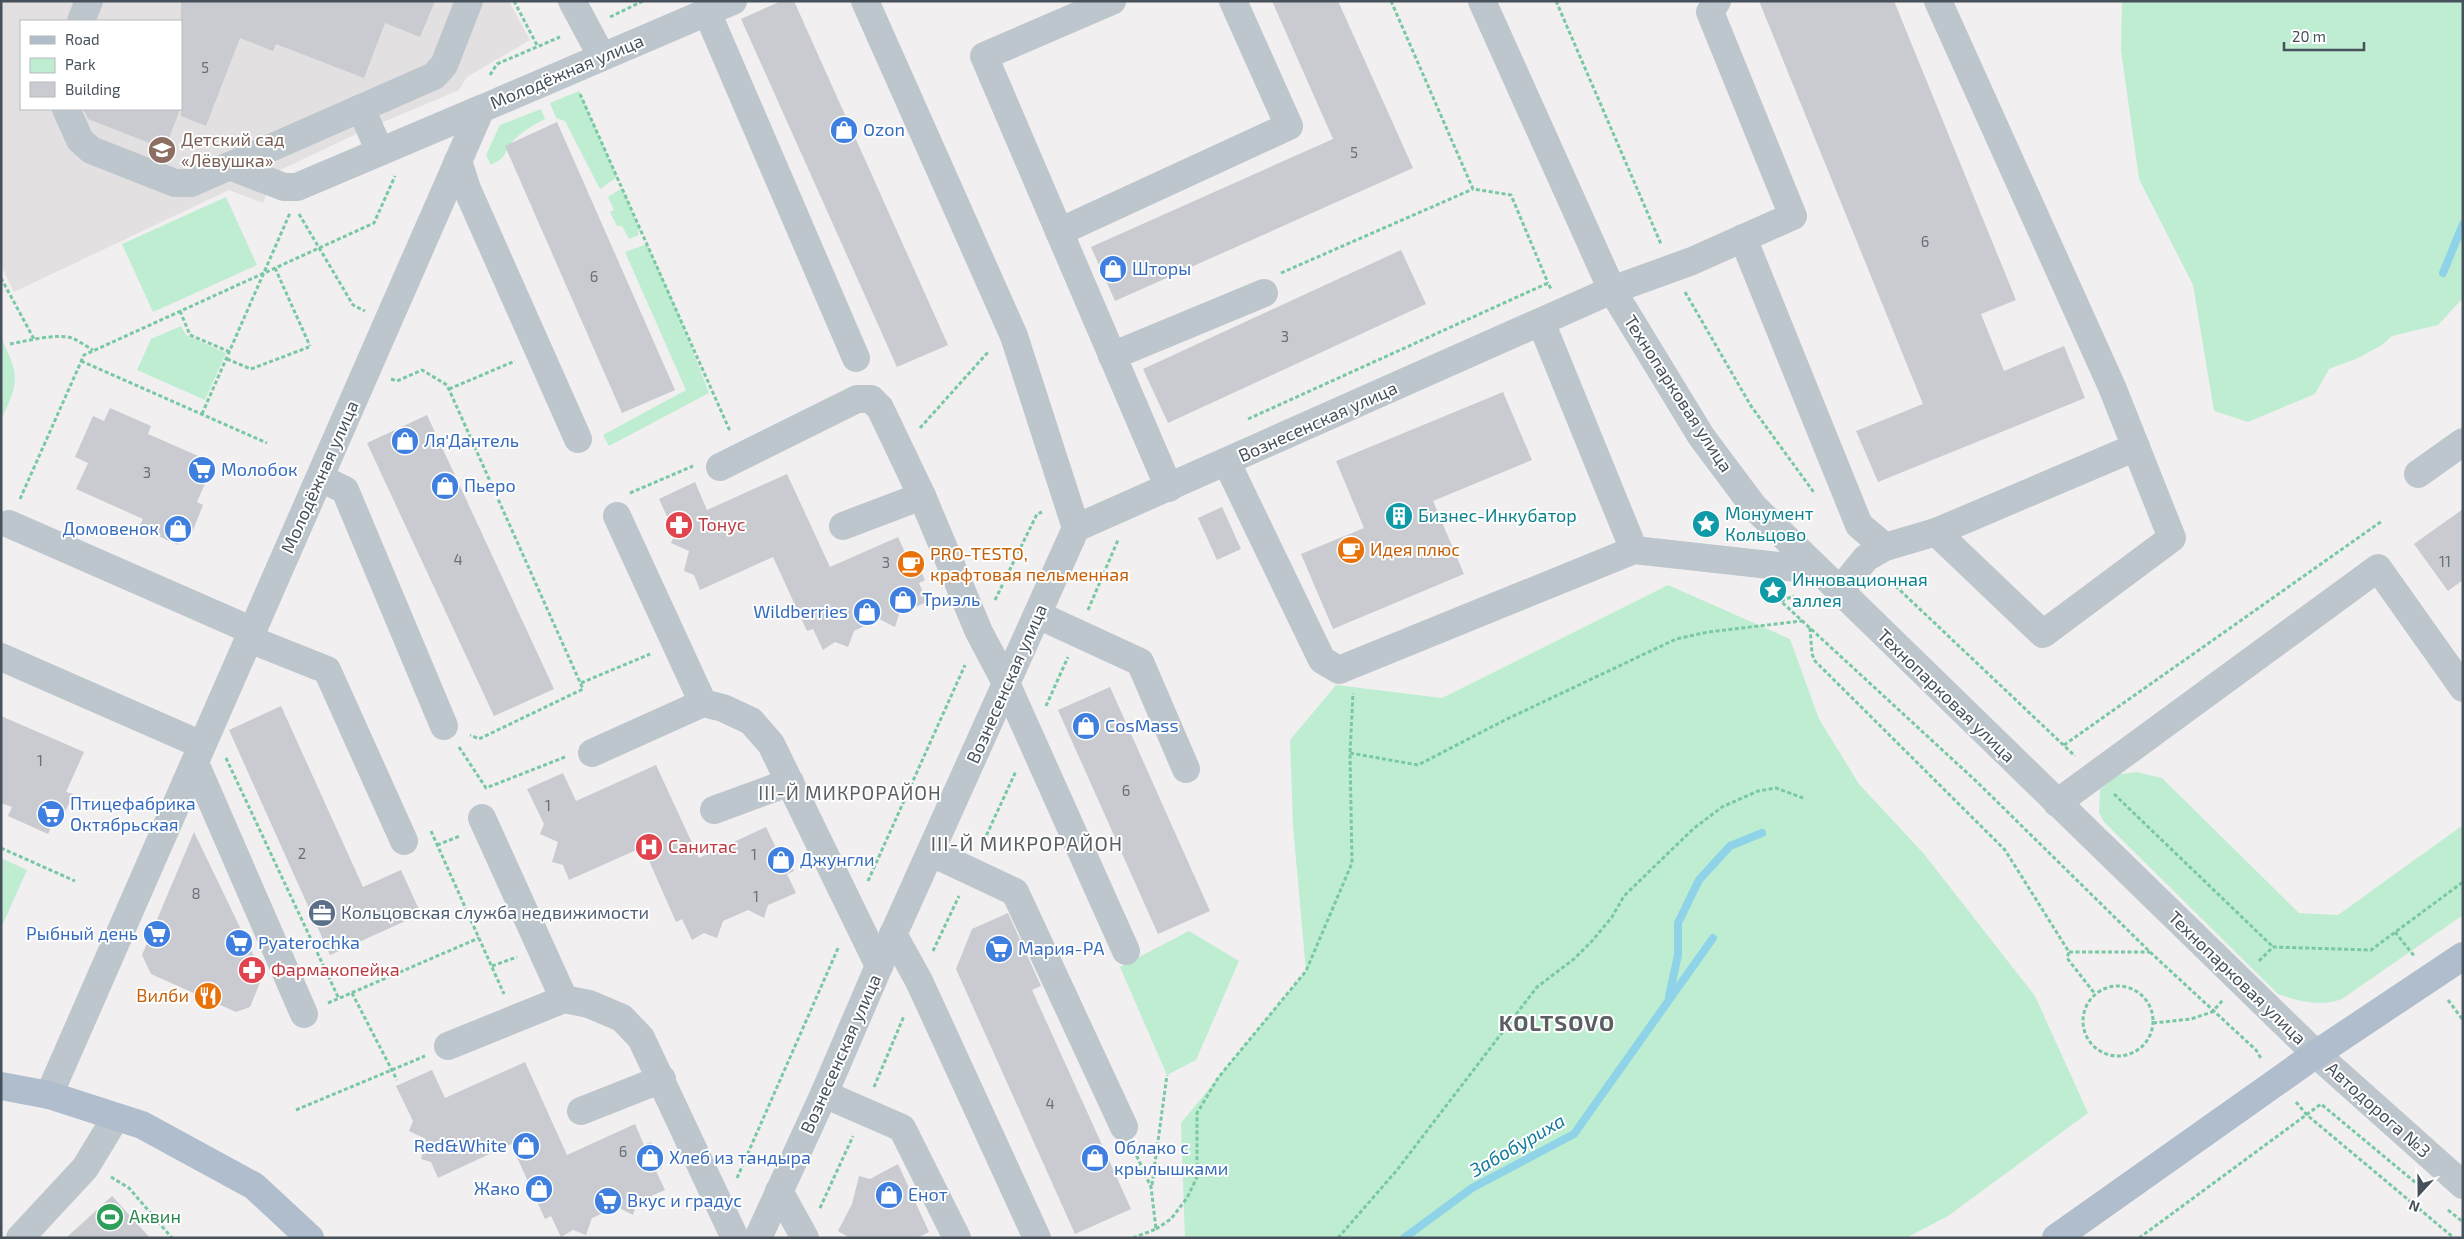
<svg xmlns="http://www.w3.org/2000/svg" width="2464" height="1239" font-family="'Exo 2',sans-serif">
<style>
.education{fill:#e2e0e0;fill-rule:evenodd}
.green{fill:#bfedd2}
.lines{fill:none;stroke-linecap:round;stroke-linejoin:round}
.stream{stroke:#8ed3e8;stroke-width:8}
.building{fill:#c9cbd1}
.path{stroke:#78c9a3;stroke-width:3;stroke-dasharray:4 2.5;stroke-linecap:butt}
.minor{stroke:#bdc6cd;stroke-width:28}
.major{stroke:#afbdcc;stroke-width:28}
.labels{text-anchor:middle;stroke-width:4;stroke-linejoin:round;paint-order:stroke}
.number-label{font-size:15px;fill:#687078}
.street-label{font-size:18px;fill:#47515b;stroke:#fff}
.shop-label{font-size:18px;fill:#366cbe;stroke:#fff;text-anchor:start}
.education-label{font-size:18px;fill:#785e54;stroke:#fff;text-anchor:start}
.culture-label{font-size:18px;fill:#0d838f;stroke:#fff;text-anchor:start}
.health-label{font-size:18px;fill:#be3a42;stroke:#fff;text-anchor:start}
.food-label{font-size:18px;fill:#c56008;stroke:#fff;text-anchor:start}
.service-label{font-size:18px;fill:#4e5e75;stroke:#fff;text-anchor:start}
.leisure-label{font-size:18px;fill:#27864d;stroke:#fff;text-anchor:start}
.neighbourhood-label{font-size:19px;letter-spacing:1px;fill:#5b5f63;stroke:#fff}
.water-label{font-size:19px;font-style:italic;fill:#137b9c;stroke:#fff}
.quarter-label{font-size:20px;letter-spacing:1px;fill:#5b5f63;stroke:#fff}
.district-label{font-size:22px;font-weight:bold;letter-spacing:1px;fill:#5b5f63;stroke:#fff}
</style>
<rect width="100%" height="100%" fill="#f1efef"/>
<!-- education -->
<path class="education" d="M 1,1 L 509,1 L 530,40 L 467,77 L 459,90 L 369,128 L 276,172 L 263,203 L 229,190 L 14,292 L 1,266 ZM 21,21 L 181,21 L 181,109 L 21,109 Z"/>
<!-- green -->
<g class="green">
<polygon points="2122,1 2463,1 2463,298 2438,325 2392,336 2382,345 2358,358 2329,369 2315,394 2248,422 2214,411 2193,285 2139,179 2121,50"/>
<polygon points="579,91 617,177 600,189 565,121 556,118 550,103"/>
<path d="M 541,109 L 545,119 C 533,125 521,132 512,142 C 501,155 510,155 491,165 L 486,155 L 500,125 Z"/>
<polygon points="622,188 641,232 637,230 639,235 629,239 622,226 617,226 610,212 614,210 608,197"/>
<polygon points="226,197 257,265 153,312 122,244"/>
<polygon points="647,244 679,315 709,393 609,446 603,435 686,390 625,252"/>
<polygon points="181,326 186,335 226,353 205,400 137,370 151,339"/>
<path d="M 1,338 C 20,376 19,382 1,420 Z"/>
<polygon points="1668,585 1790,639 1819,719 1859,784 1924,854 2035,996 2088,1113 1948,1216 1906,1238 1185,1238 1181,1123 1306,971 1293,826 1290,740 1336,685 1442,698"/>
<path d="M 2137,772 L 2162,778 L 2299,913 L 2338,915 L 2463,825 L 2463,915 L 2342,999 C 2321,1007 2299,1002 2278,994 L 2104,822 L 2099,812 L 2100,790 L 2116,775 Z"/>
<polygon points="1,858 27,870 1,928"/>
<polygon points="1189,931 1239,961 1196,1060 1167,1075 1120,967"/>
</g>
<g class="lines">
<!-- stream -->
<g class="stream">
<polyline points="2443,273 2463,224"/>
<polyline points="1669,996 1678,955 1678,923 1699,880 1730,846 1762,833"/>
<polyline points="1404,1238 1472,1188 1574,1134 1713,938"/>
</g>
</g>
<!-- building -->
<g class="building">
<polygon points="181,1 435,1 420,37 385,23 364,78 276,44 273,51 240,38 206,126 181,116"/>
<polygon points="781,1 794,1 948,345 897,367 741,19"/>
<polygon points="1272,1 1338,1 1413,168 1115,301 1091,247 1333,139"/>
<polygon points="1759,1 1894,1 2016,300 1981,314 2004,371 2064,346 2085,398 1878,482 1856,431 1923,404"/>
<polygon points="83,109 180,109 165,149 88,119"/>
<polygon points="557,122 675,390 622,413 505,146"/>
<polygon points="1401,250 1426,304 1168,423 1143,369"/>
<polygon points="1503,392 1532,460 1433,501 1464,574 1333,629 1301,554 1364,528 1336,461"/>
<polygon points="110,408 151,426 148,434 214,463 197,502 203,505 191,535 184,532 178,545 139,527 143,519 76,489 88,463 75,457 93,416 104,421"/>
<polygon points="427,415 554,689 494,716 367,443"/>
<polygon points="787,474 830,567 898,537 907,557 913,555 925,580 919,583 927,602 899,614 895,627 879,619 854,631 848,647 835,642 823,650 813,629 807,631 773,557 700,590 694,575 684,571 689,551 671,543 675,534 659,499 695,482 707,510"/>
<polygon points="1222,507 1241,549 1217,560 1198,518"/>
<polygon points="2463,509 2463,580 2448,591 2414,544"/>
<polygon points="1110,687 1210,911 1158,934 1058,710"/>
<polygon points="281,706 363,887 401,870 421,914 330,955 229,730"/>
<polygon points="1,716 84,752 66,792 73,794 60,824 54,821 48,834 8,816 12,807 1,803"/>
<polygon points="656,765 699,858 766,827 776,848 782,845 788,860 794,871 787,874 796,893 768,905 764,918 748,910 723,921 717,938 704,933 692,940 682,919 676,922 643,847 569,880 563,865 552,862 558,842 540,834 544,824 527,789 563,773 576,801"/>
<polygon points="194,832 263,975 250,1007 236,1012 151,974 142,955"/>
<polygon points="1008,913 1041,986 1032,990 1131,1209 1075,1234 956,969 972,929"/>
<polygon points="525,1062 567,1155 635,1124 644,1145 651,1142 662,1168 656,1171 665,1190 637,1202 633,1215 617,1207 592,1218 586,1235 573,1230 561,1237 551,1216 545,1219 511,1144 438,1178 431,1162 421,1159 426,1139 409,1131 413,1121 396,1086 432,1070 445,1098"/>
<polygon points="898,1164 929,1232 917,1238 850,1238 838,1231 852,1204 859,1176 870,1179"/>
<polygon points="112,1196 150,1238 66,1238"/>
</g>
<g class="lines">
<!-- path -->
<g class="path">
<polyline points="514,1 538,47"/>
<polyline points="1391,1 1473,189 1511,195 1548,283"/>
<polyline points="1556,1 1661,244"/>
<polyline points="610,17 643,1"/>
<polyline points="490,75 497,64 560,37"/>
<polyline points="580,94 730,431"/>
<polyline points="299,214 353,305 365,311"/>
<polyline points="275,268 310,346"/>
<polyline points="1281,273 1473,189"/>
<polyline points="1,278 35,341"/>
<polyline points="1685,292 1751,406 1815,494"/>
<polyline points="180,311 190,335 230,352"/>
<path d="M 10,344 C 26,341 57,333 72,338 C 79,341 86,346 93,350"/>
<polyline points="227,359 251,369 309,347"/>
<polyline points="81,361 267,443"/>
<polyline points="391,379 397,381 422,370 447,385 583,689 479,739 470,735"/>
<polyline points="449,389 515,361"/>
<polyline points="202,414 290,213"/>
<polyline points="1248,419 1548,283 1551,289"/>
<polyline points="920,428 989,351"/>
<polyline points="630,493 693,466"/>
<polyline points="20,499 84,355 374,223 395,176"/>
<polyline points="1886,577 2075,756"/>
<polyline points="1773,594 1976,781 2150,952 2256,1050 2262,1060"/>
<polyline points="995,600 1037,514 1042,512"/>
<polyline points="1781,601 1794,596"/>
<polyline points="1088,610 1118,540"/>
<polyline points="1810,628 1812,654 1815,661 2005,850 2069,952 2067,958 2095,994"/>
<polyline points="581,683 650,654"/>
<polyline points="1046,706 1068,657"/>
<polyline points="2064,745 2382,521"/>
<polyline points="459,747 486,788 565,757"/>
<polyline points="1350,753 1418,765 1505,720 1676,639 1708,632 1802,621"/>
<polyline points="226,758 339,999"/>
<polyline points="2114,794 2273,947"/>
<polyline points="431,831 504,994"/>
<polyline points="437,845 460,836"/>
<polyline points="981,847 1016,771"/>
<polyline points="1,848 75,881"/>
<polyline points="868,881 965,665"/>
<polyline points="2395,932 2415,957"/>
<polyline points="933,951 959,896"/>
<polyline points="2069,952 2150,952"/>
<polyline points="2259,961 2273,947 2371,950 2463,882"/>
<polyline points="492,966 517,957"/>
<circle cx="2118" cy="1021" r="35"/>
<polyline points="352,993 397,1080"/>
<polyline points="2448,1000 2463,1020"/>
<polyline points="328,1003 479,938"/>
<polyline points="2153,1023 2191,1019 2212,1012 2223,1000"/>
<polyline points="874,1087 904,1016"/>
<polyline points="2296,1102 2307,1115 2454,1238"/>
<polyline points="296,1110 425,1056"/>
<polyline points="111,1177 129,1188 172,1238"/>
<polyline points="737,1178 839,946"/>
<polyline points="1152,1185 1167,1075"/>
<polyline points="820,1208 853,1136"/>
<polyline points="2448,1210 2463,1222"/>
<polyline points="1156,1229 1171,1219 1187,1198 1197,1177 1197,1113 1218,1078 1306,971 1352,863 1350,753 1353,693"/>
<polyline points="1133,1238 1156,1229 1151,1187 1134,1150"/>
<polyline points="1338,1238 1397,1170 1537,987 1574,959 1592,941 1612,917 1624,896 1693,829 1722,807 1758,791 1776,788 1803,798"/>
<polyline points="2139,1238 2321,1104 2422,1188"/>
</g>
<!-- minor -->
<g class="minor">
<polyline points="572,1 602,57"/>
<polyline points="865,1 1014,336 1076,528"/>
<polyline points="1112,1 984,56 1169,488"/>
<polyline points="1482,1 1612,290 1701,436 1754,507 2316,1054 2463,1185"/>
<polyline points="707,12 856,358"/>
<polyline points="81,21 89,1"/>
<polyline points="361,108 380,152"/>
<polyline points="66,109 80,140 91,150 175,183 191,183 434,76 444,65 469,1"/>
<polyline points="458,161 467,189 578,439"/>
<polyline points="229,166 284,187 297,187 481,109"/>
<polyline points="1059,232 1289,126 1233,1"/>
<polyline points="1743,238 1859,525 1885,547"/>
<polyline points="1541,322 1634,550 1816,570"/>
<polyline points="1112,356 1264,293"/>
<polyline points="1227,463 1322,660 1339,670 1634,550"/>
<polyline points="720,467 857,399 871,399 880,408 922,496 979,632 1006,683 1126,951"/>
<polyline points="2418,474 2463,442"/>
<polyline points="320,478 345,490 444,726"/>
<polyline points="617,516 703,703"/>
<polyline points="9,524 253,631"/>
<polyline points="843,526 922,496"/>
<polyline points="1936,532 2043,634 2172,538 2112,387 1938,1"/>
<polyline points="1839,591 1866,558 1885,547 1936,532 2136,447"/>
<polyline points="1038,615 1140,662 1186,769"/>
<polyline points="249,639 327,670 404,841"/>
<polyline points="1,657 202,745"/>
<polyline points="592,753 703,703 723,708 751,721 771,744 879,966"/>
<polyline points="195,763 304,1014"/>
<polyline points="2057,803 2378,568 2463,688"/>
<polyline points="714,810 790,782"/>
<polyline points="482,818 564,999"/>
<polyline points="932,853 1015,892 1124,1127"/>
<polyline points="893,934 919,981 1037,1238"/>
<polyline points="448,1046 564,999 589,1004 622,1018 641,1038 735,1238"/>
<polyline points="824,1094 902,1128 957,1238"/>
<polyline points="49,1095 481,109 733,1"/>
<polyline points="581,1111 662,1079"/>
<polyline points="779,1191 805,1238"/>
<polyline points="20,1238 85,1168 116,1117"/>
<polyline points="758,1238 824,1094 879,966 1076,528 1612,290 1692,261 1793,216 1710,12 1717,1"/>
</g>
<!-- major -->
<g class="major">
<polyline points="1,1086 49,1095 142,1125 254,1186 310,1238"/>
<polyline points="2056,1238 2316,1054 2463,956"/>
</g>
</g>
<!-- icons -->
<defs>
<symbol id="shop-disc" viewBox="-11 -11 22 22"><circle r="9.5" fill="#3f7fe0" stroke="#fff"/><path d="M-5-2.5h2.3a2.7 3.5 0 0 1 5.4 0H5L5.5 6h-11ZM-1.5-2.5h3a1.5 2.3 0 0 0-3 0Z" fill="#fff"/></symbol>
<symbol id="school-disc" viewBox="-11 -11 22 22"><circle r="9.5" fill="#8d6e63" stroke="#fff"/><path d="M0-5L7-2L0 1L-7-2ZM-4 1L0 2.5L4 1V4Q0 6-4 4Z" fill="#fff"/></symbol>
<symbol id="supermarket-disc" viewBox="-11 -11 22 22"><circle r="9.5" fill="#3f7fe0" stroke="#fff"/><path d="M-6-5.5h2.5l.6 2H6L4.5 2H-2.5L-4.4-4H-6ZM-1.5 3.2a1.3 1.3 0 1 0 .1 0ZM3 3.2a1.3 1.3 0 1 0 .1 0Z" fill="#fff"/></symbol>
<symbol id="building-disc" viewBox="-11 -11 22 22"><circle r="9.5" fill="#0f9aa8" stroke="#fff"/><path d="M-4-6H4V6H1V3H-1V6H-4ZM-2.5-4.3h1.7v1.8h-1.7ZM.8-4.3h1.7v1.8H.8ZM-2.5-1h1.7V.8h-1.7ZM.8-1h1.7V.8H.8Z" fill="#fff"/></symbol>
<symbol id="sight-disc" viewBox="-11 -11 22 22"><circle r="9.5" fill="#0f9aa8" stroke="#fff"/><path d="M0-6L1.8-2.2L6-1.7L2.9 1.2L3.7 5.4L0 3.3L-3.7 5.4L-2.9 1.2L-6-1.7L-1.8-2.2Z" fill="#fff"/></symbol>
<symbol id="pharmacy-disc" viewBox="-11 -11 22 22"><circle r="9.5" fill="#e0444e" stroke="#fff"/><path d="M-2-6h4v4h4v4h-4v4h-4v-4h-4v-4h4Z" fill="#fff"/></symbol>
<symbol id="cafe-disc" viewBox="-11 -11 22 22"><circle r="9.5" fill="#e8710a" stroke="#fff"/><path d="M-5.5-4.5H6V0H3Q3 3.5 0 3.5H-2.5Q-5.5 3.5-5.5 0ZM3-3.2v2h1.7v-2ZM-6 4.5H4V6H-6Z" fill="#fff"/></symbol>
<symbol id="hospital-disc" viewBox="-11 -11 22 22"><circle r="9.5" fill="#e0444e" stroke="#fff"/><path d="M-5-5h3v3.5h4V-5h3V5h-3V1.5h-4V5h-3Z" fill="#fff"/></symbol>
<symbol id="office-disc" viewBox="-11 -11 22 22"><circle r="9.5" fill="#5c6f8a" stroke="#fff"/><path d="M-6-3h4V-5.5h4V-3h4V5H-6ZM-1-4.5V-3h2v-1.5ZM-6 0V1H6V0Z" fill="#fff"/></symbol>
<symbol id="restaurant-disc" viewBox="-11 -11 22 22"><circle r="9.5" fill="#e8710a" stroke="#fff"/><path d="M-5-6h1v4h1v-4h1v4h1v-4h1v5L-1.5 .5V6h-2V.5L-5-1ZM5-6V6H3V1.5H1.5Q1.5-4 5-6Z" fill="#fff"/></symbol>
<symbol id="stadium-disc" viewBox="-11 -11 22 22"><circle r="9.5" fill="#2e9e5b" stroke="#fff"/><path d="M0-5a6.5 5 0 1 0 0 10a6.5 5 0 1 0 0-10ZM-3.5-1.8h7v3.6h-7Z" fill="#fff"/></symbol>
</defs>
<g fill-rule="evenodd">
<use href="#shop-disc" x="828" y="114" width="32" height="32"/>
<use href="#school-disc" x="146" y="134" width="32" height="32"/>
<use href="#shop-disc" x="1097" y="253" width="32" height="32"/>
<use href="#shop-disc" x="389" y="425" width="32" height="32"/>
<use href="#supermarket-disc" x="186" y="454" width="32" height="32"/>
<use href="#shop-disc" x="429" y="470" width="32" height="32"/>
<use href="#building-disc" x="1383" y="500" width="32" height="32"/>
<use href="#sight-disc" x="1690" y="508" width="32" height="32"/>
<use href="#pharmacy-disc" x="663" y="509" width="32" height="32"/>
<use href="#shop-disc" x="162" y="513" width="32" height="32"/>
<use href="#cafe-disc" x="1335" y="534" width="32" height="32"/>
<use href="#cafe-disc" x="895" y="548" width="32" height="32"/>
<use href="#sight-disc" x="1757" y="574" width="32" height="32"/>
<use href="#shop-disc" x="887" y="584" width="32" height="32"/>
<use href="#shop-disc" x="851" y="596" width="32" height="32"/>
<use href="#shop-disc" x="1070" y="710" width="32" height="32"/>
<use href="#supermarket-disc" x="35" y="798" width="32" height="32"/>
<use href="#hospital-disc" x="633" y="831" width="32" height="32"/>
<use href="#shop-disc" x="765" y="844" width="32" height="32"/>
<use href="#office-disc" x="306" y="897" width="32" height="32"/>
<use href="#supermarket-disc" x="141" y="918" width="32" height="32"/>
<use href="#supermarket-disc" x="223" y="927" width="32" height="32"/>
<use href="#supermarket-disc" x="983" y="933" width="32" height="32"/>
<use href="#pharmacy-disc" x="236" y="954" width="32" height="32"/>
<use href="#restaurant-disc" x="192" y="980" width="32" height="32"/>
<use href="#shop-disc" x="510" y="1130" width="32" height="32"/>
<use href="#shop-disc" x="634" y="1142" width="32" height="32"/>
<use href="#shop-disc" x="1079" y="1142" width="32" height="32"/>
<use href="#shop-disc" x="523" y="1173" width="32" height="32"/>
<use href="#shop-disc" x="873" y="1179" width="32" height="32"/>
<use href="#supermarket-disc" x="592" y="1185" width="32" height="32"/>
<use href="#stadium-disc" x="94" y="1201" width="32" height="32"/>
</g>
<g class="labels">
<!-- number labels -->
<g class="number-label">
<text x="205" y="73">5</text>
<text x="1354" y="158">5</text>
<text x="1925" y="247">6</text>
<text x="594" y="282">6</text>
<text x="1285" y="342">3</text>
<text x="147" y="478">3</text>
<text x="458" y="565">4</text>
<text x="2445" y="567">11</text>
<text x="886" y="568">3</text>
<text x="40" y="766">1</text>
<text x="1126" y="796">6</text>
<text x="548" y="811">1</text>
<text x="302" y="859">2</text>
<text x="754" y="860">1</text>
<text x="196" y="899">8</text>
<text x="756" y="902">1</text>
<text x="1050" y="1109">4</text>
<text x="623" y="1157">6</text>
</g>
<!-- street labels -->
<g class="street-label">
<text transform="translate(567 72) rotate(-23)" y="6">Молодёжная улица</text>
<text transform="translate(1678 394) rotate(57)" y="6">Технопарковая улица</text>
<text transform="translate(1318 422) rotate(-24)" y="6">Вознесенская улица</text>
<text transform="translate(320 477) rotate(-66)" y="6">Молодёжная улица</text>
<text transform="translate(1007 684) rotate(-66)" y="6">Вознесенская улица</text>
<text transform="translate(1946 696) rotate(44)" y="6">Технопарковая улица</text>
<text transform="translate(2237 978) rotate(44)" y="6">Технопарковая улица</text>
<text transform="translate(841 1054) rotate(-66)" y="6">Вознесенская улица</text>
<text transform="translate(2378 1110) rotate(42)" y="6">Автодорога №3</text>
</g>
<!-- shop labels -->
<g class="shop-label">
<text x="863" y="136">Ozon</text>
<text x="1132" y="275">Шторы</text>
<text x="424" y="447">Ля'Дантель</text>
<text x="221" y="476">Молобок</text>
<text x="464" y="492">Пьеро</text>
<text x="159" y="535" text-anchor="end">Домовенок</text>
<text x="922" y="606">Триэль</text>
<text x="848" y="618" text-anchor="end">Wildberries</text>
<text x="1105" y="732">CosMass</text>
<text x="70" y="810">Птицефабрика<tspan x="70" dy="21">Октябрьская</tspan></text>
<text x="800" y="866">Джунгли</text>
<text x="138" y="940" text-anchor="end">Рыбный день</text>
<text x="258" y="949">Pyaterochka</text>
<text x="1018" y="955">Мария-РА</text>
<text x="507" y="1152" text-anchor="end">Red&amp;White</text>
<text x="1114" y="1154">Облако с<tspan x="1114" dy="21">крылышками</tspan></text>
<text x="669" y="1164">Хлеб из тандыра</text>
<text x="520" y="1195" text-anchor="end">Жако</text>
<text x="908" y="1201">Енот</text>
<text x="627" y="1207">Вкус и градус</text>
</g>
<!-- education labels -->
<g class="education-label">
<text x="181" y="146">Детский сад<tspan x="181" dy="21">«Лёвушка»</tspan></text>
</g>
<!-- culture labels -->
<g class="culture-label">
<text x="1725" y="520">Монумент<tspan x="1725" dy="21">Кольцово</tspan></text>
<text x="1418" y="522">Бизнес-Инкубатор</text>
<text x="1792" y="586">Инновационная<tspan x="1792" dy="21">аллея</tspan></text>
</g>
<!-- health labels -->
<g class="health-label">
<text x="698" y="531">Тонус</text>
<text x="668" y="853">Санитас</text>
<text x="271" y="976">Фармакопейка</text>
</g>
<!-- food labels -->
<g class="food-label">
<text x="1370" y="556">Идея плюс</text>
<text x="930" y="560">PRO-TESTO,<tspan x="930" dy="21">крафтовая пельменная</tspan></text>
<text x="189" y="1002" text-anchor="end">Вилби</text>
</g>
<!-- service labels -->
<g class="service-label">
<text x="341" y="919">Кольцовская служба недвижимости</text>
</g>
<!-- leisure labels -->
<g class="leisure-label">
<text x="129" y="1223">Аквин</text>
</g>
<!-- neighbourhood labels -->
<g class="neighbourhood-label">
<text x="850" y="800">III-Й МИКРОРАЙОН</text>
</g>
<!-- water labels -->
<g class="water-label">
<text transform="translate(1517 1145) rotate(-30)" y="7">Забобуриха</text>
</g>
<!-- quarter labels -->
<g class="quarter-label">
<text x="1027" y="851">III-Й МИКРОРАЙОН</text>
</g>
<!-- district labels -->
<g class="district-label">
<text x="1557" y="1031">KOLTSOVO</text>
</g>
</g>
<!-- border -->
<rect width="2464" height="1239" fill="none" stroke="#47515b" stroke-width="5"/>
<!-- legend -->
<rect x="20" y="20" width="162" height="90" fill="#ffffff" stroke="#b5b9bd"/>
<rect x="30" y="36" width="25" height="8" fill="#afbdcc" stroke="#b5b9bd"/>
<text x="65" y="45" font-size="15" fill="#47515b">Road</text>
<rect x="30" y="58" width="25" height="15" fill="#bfedd2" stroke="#b5b9bd"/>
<text x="65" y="70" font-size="15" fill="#47515b">Park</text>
<rect x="30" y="82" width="25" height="15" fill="#c9cbd1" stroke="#b5b9bd"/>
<text x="65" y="95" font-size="15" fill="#47515b">Building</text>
<!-- north arrow -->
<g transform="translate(2419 1194) rotate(201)" stroke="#ffffff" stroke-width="4" paint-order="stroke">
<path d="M0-4L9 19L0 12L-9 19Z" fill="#47515b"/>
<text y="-8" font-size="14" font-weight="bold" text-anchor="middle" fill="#47515b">N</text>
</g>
<!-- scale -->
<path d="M2284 42v8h80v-8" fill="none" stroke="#47515b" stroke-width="2.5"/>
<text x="2292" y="42" font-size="15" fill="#47515b" stroke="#ffffff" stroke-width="4" paint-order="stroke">20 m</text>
</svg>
